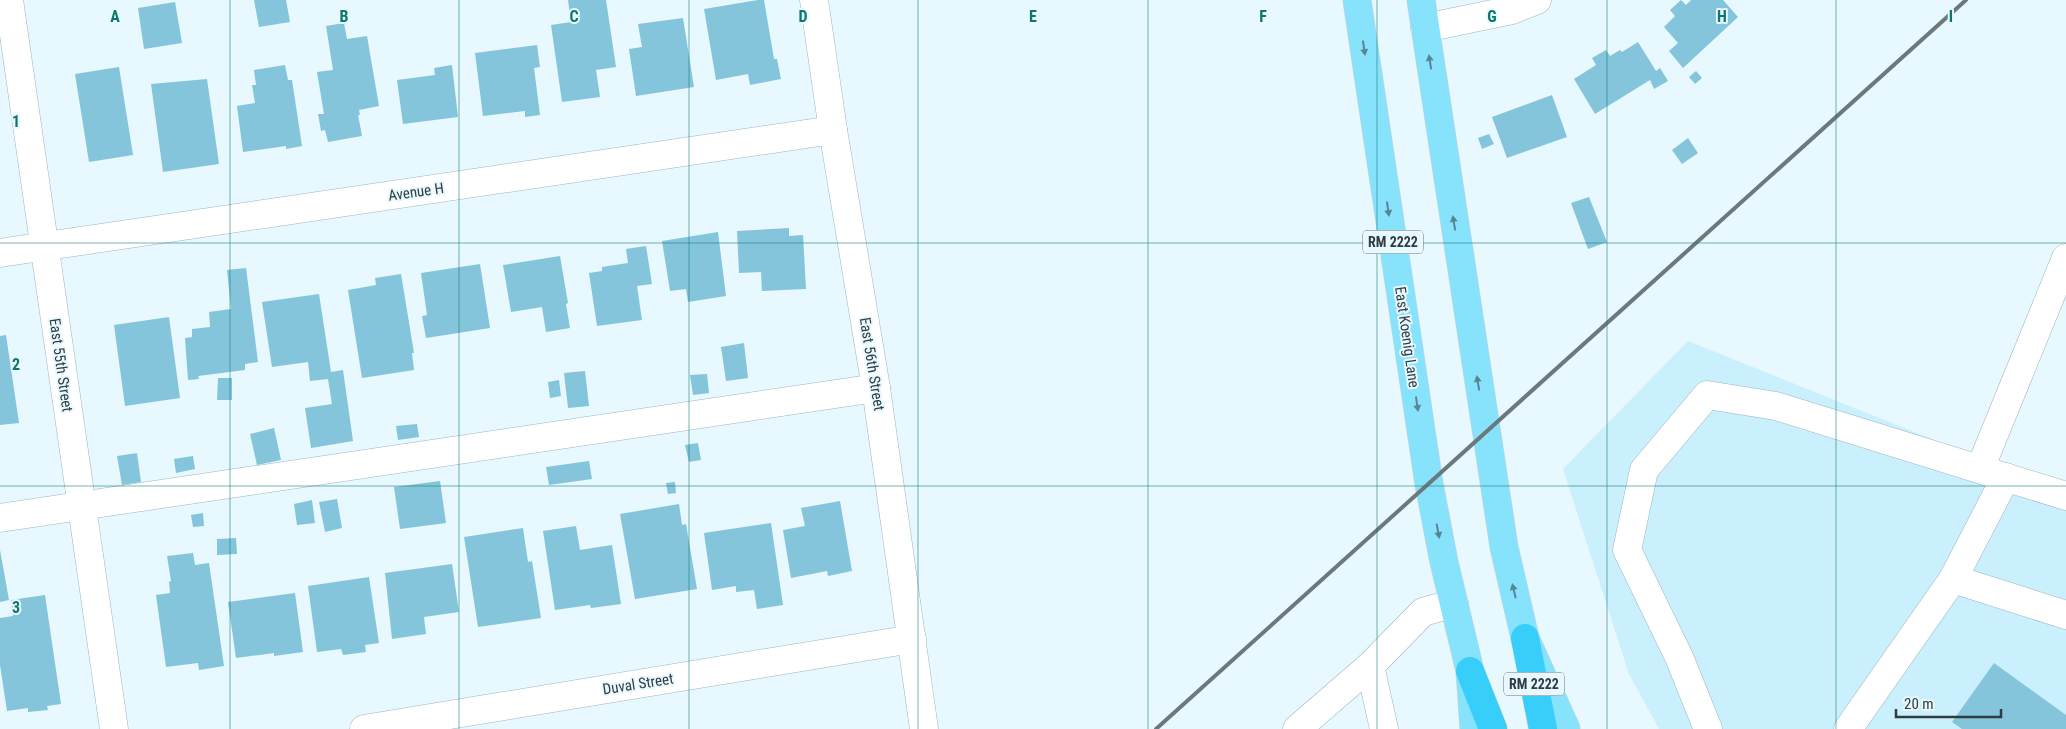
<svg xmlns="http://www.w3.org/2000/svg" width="2066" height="729" font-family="'Roboto Condensed',sans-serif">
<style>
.built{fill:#caeffd}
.building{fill:#84c5db}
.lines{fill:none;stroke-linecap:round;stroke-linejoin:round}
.minor-casing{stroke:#9bb6c0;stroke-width:29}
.major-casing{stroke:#d1d4d5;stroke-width:29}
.highway-casing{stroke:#d1d4d5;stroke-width:29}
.minor{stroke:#fff;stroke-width:28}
.major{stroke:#87e2fb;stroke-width:28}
.highway{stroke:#37cff9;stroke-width:28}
.rail{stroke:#6b797d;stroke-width:4}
.oneway{fill:#578794}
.grid{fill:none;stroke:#0f766e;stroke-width:1;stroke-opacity:0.55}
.labels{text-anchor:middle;stroke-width:4;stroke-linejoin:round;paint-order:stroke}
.shield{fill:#e7f8fe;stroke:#677479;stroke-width:1}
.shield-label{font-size:14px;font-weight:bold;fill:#303c40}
.street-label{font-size:15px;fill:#303c40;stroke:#e7f8fe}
.grid-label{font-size:16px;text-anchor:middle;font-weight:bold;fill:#0f766e;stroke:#e7f8fe;stroke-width:4;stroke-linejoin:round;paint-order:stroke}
</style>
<rect width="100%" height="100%" fill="#e7f8fe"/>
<!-- built -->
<polygon class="built" points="1688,341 2066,493 2066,729 1659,729 1629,674 1563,469"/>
<!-- building -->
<g class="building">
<polygon points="254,0 286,0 290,22 259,27"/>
<polygon points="568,0 606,0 616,67 596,70 600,97 562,102 551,25 571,22"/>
<polygon points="758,0 764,0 774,59 777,59 781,79 750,85 748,74 716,80 704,9"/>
<polygon points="1681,0 1686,5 1691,0 1723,0 1738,17 1683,68 1669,51 1678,43 1664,27 1675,16 1670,10"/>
<polygon points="175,2 182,43 144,49 138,8"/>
<polygon points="683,18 694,87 636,96 629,49 642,47 638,24"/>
<polygon points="344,23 347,39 367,36 379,106 359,110 360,115 358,115 362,136 328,142 325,130 321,131 318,114 324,114 317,72 333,70 326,26"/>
<polygon points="1638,42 1656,71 1660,68 1668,81 1654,89 1650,80 1595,114 1574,79 1596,65 1592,58 1606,50 1610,56 1620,50 1622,52"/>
<polygon points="537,45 540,67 534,68 540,115 525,117 525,111 483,116 475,53"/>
<polygon points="285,65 288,80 292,80 302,146 286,149 286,146 243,152 237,106 255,103 252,85 256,85 254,70"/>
<polygon points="452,65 458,117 403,124 397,80 435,75 434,68"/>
<polygon points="119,67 133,155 89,162 75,74"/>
<polygon points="1696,71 1702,78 1695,84 1689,77"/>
<polygon points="207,79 219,164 163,172 151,84"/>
<polygon points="1552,95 1567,137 1507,158 1492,117"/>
<polygon points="1489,134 1494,144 1482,149 1478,138"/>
<polygon points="1688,138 1698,153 1682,164 1672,150"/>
<polygon points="1589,197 1607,242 1588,249 1571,203"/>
<polygon points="789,228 789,236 803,235 806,289 762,291 761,272 739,273 737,231"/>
<polygon points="718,232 726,296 688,302 686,289 670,291 662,241"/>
<polygon points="646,246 652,284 637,286 642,320 597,326 589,273 602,271 602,267 628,263 626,249"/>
<polygon points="560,256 568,303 566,304 570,328 546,332 542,307 511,312 503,265"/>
<polygon points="480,264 490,328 426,338 422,316 427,315 421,273"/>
<polygon points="246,268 258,362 245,364 245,370 198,376 199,379 188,380 185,338 192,337 192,329 210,327 209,312 231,309 227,270"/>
<polygon points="401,274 414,353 412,353 414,370 362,378 348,290 376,285 375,278"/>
<polygon points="319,294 331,372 343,370 353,441 311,448 305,408 332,404 328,379 310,381 308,362 272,367 262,302"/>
<polygon points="169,317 180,398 125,406 114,325"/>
<polygon points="6,335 19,423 0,425 0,336"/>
<polygon points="744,343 748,378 726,381 721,347"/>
<polygon points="585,371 589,406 568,408 564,373"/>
<polygon points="707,374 709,393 693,395 690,375"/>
<polygon points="218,378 232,378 232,400 217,400"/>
<polygon points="559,380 561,396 550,398 548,382"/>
<polygon points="417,424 419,437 398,440 396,426"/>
<polygon points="274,428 281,460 257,465 250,434"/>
<polygon points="698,443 701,460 689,462 685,445"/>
<polygon points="137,453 141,482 122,485 117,456"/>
<polygon points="193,456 195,469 176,473 174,459"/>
<polygon points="589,461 592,479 549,485 546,467"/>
<polygon points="440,481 446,523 400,529 394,487"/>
<polygon points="675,482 676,493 668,494 666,483"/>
<polygon points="337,499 342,528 325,532 319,502"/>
<polygon points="312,500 315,523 297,525 294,504"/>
<polygon points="840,501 852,571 828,576 827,571 791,578 783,530 805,526 801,508"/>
<polygon points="679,504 682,525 686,524 697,589 635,599 620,514"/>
<polygon points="203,513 204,526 193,527 191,515"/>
<polygon points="771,523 783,605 757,609 754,590 736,592 736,586 712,590 704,533"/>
<polygon points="576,526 580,550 612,545 621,604 591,608 590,605 555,610 543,531"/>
<polygon points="523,528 528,562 532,561 541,618 478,627 464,537"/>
<polygon points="236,538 237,554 217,555 217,539"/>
<polygon points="0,550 9,600 0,602"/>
<polygon points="193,553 195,565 209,563 224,666 199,670 198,663 166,667 156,595 170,593 169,582 171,581 167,556"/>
<polygon points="452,564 459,612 424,617 426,634 392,639 385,573"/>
<polygon points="369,577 379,643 365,645 366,652 343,655 341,649 317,652 308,586"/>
<polygon points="295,593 303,652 274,656 274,653 236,658 228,602"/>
<polygon points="45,595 61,704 47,706 48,710 28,712 28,708 7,711 0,665 0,618 13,616 11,600"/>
<polygon points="1994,663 2066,715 2066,729 1962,729 1952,722"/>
</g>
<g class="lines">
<defs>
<g id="minor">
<polyline points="9,0 114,729"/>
<polyline points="814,0 833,130 876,388 924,729"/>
<polyline points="1425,28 1512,10 1537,0"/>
<polyline points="0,253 833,130"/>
<polyline points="1980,469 2066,258"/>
<polyline points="0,518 876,388"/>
<polyline points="1953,579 2006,477"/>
<polyline points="1370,666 1384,729"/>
<polyline points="364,729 912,639"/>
<polyline points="1297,729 1370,666 1423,612 1454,603"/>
<polyline points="1708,729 1679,657 1627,550 1644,470 1707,395 1776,406 2066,496"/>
<polyline points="1848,729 1953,579 2066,615"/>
</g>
<g id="major">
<polyline points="1357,0 1429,484 1444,562 1470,671 1474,729"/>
<polyline points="1421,0 1504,547 1525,638 1566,729"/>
</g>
<g id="highway">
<polyline points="1525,638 1543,729"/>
<polyline points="1470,671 1493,729"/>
</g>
</defs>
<!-- minor casing -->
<use href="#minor" class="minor-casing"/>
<!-- major casing -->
<use href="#major" class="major-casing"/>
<!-- highway casing -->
<use href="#highway" class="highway-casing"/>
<!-- minor -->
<use href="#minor" class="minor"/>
<!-- major -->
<use href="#major" class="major"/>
<!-- highway -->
<use href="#highway" class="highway"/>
<!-- rail -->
<polyline class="rail" points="1156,729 1966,0"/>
</g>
<!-- one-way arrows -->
<defs><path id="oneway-solid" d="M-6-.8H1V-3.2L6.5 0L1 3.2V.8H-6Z" transform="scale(1.25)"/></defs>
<g class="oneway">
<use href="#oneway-solid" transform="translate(1364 48) rotate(82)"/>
<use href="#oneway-solid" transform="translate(1430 62) rotate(-99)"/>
<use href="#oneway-solid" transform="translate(1388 209) rotate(82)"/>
<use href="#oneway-solid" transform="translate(1454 223) rotate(-99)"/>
<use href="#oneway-solid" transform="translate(1478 383) rotate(-99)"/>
<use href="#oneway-solid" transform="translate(1417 404) rotate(82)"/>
<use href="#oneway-solid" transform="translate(1438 531) rotate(79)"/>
<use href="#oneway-solid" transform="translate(1514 591) rotate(-103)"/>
</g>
<!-- grid -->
<path class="grid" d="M 230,0 L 230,729M 459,0 L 459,729M 689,0 L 689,729M 918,0 L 918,729M 1148,0 L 1148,729M 1377,0 L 1377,729M 1607,0 L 1607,729M 1836,0 L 1836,729M 0,243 L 2066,243M 0,486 L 2066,486"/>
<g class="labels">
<!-- shield labels -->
<g class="shield">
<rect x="1363" y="230.5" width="60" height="23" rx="4"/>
<rect x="1504" y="672.5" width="60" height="23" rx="4"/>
</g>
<g class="shield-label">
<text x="1393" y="247">RM 2222</text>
<text x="1534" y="689">RM 2222</text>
</g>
<!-- street labels -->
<g class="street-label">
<text transform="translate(416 192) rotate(-8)" y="5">Avenue H</text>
<text transform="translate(1407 337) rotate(82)" y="5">East Koenig Lane</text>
<text transform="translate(872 364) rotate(81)" y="5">East 56th Street</text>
<text transform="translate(61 365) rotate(82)" y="5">East 55th Street</text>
<text transform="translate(638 684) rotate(-9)" y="5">Duval Street</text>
</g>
</g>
<g class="grid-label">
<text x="115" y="22">A</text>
<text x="344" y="22">B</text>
<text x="574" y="22">C</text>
<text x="803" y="22">D</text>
<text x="1033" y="22">E</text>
<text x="1263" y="22">F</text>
<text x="1492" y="22">G</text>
<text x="1722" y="22">H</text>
<text x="1951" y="22">I</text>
<text x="16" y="127">1</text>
<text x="16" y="370">2</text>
<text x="16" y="613">3</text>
</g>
<!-- scale -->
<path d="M1896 709v8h105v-8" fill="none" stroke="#303c40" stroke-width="2.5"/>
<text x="1904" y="709" font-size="15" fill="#303c40" stroke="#e7f8fe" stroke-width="4" paint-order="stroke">20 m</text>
</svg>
